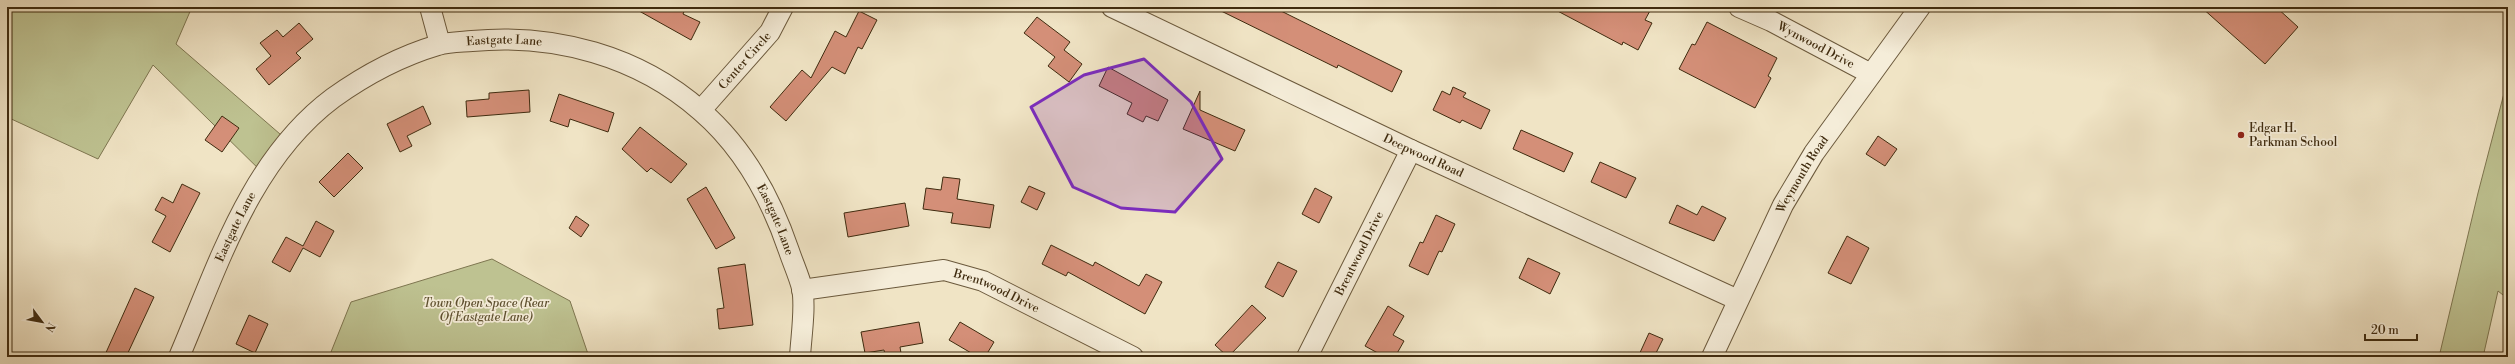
<svg xmlns="http://www.w3.org/2000/svg" width="2515" height="364" font-family="'Libre Bodoni',serif">
<style>
.green{fill:#bec291;stroke:#7e7650}
.building{fill:#d48f78;stroke:#3f2b0f}
.lines{fill:none;stroke-linecap:round;stroke-linejoin:round}
.minor-casing{stroke:#6b593c;stroke-width:22}
.minor{stroke:#f5edd9;stroke-width:20}
.marked{fill:#7b2cbf;fill-opacity:0.2;stroke:#7b2cbf;stroke-width:3;stroke-linejoin:round}
.poi-dot{fill:#8f2418;stroke:#f5edd9;stroke-width:1.5}
.labels{text-anchor:middle;stroke-width:3.5;stroke-linejoin:round;paint-order:stroke}
.street-label{font-size:12px;fill:#3f2b0f;stroke:#f5edd9}
.poi-label{font-size:12px;fill:#3f2b0f;stroke:#f5edd9;text-anchor:start}
.park-label{font-size:12px;font-style:italic;fill:#5f5130;stroke:#f5edd9}
</style>
<rect width="100%" height="100%" fill="#f0e4c5"/>
<filter id="stains"><feTurbulence type="fractalNoise" baseFrequency=".005" numOctaves="4"/><feColorMatrix values="0 0 0 0 .2 0 0 0 0 .09 0 0 0 0 .02 0 0 0 .5 -.17"/></filter>
<radialGradient id="worn" r=".72"><stop offset=".6" stop-color="#630" stop-opacity="0"/><stop offset="1" stop-color="#630" stop-opacity=".3"/></radialGradient>
<!-- green -->
<g class="green">
<polygon points="7,7 192,7 176,44 295,147 270,180 153,65 98,159 7,117"/>
<polygon points="2508,78 2508,299 2498,291 2483,357 2439,357 2478,193"/>
<polygon points="492,259 570,301 589,357 329,357 351,302"/>
</g>
<!-- building -->
<g class="building">
<polygon points="632,7 686,7 683,14 700,22 691,40"/>
<polygon points="1213,7 1273,7 1402,71 1392,92 1338,65 1337,68"/>
<polygon points="1550,7 1652,7 1645,20 1652,23 1638,50 1623,42 1622,45"/>
<polygon points="2201,7 2276,7 2298,27 2265,64"/>
<polygon points="859,11 877,20 862,49 858,47 845,74 832,67 786,121 770,107 802,70 811,78 835,31 846,37"/>
<polygon points="1037,17 1070,42 1064,50 1082,64 1069,82 1048,66 1055,57 1024,33"/>
<polygon points="1707,22 1777,58 1768,76 1771,78 1755,108 1679,69 1692,44 1695,45"/>
<polygon points="299,23 313,39 296,53 301,58 269,85 256,69 271,56 260,43 277,30 283,37"/>
<polygon points="1108,67 1168,100 1158,121 1146,116 1143,122 1127,114 1132,103 1099,86"/>
<polygon points="1453,87 1466,93 1463,97 1490,110 1481,129 1462,120 1460,123 1433,110 1442,91 1450,95"/>
<polygon points="529,90 530,112 467,117 466,101 489,99 489,93"/>
<polygon points="1200,91 1200,110 1245,130 1235,151 1183,129"/>
<polygon points="559,94 614,113 608,132 570,119 568,127 550,121"/>
<polygon points="423,106 431,124 407,136 412,146 400,152 387,124"/>
<polygon points="222,116 239,128 222,152 205,140"/>
<polygon points="640,127 687,164 671,183 651,168 647,172 622,149"/>
<polygon points="1521,130 1573,153 1564,172 1513,149"/>
<polygon points="1878,136 1897,149 1885,166 1866,154"/>
<polygon points="348,153 363,168 334,197 319,182"/>
<polygon points="1600,162 1636,178 1626,198 1591,182"/>
<polygon points="943,177 960,179 957,199 994,205 990,228 951,223 953,213 923,209 926,188 941,190"/>
<polygon points="182,184 200,193 170,252 152,242 166,216 155,210 162,197 173,203"/>
<polygon points="1029,186 1045,193 1037,210 1021,202"/>
<polygon points="706,187 735,238 716,249 687,199"/>
<polygon points="1315,188 1332,197 1319,223 1302,214"/>
<polygon points="905,203 909,226 848,237 844,213"/>
<polygon points="1677,205 1697,215 1702,206 1726,218 1714,241 1669,223"/>
<polygon points="1436,215 1455,224 1442,252 1439,251 1428,275 1409,266 1420,242 1423,243"/>
<polygon points="576,216 589,225 581,237 569,228"/>
<polygon points="316,221 334,231 320,257 303,248 290,272 272,262 286,237 303,246"/>
<polygon points="1847,236 1869,248 1851,284 1828,273"/>
<polygon points="1051,245 1093,266 1095,262 1139,286 1146,274 1162,282 1145,314 1068,272 1066,276 1042,264"/>
<polygon points="1528,258 1560,273 1550,294 1519,278"/>
<polygon points="1278,262 1297,271 1283,297 1265,287"/>
<polygon points="745,264 753,325 719,329 717,309 724,308 718,268"/>
<polygon points="135,288 154,297 126,357 104,357"/>
<polygon points="1252,305 1266,318 1228,357 1215,345"/>
<polygon points="1388,306 1404,316 1393,335 1404,341 1395,357 1385,357 1365,346"/>
<polygon points="249,315 268,324 255,353 236,344"/>
<polygon points="919,322 923,343 900,347 901,353 885,355 884,350 865,353 861,332"/>
<polygon points="960,322 994,342 985,357 978,357 949,340"/>
<polygon points="1649,333 1663,339 1654,357 1638,357"/>
</g>
<g class="lines">
<defs>
<g id="minor">
<polyline points="430,7 440,44"/>
<path id="s1" d="M 1112,7 L 1411,150 L 1738,300"/>
<path id="s2" d="M 1739,7 L 1771,21 L 1871,74"/>
<path id="s3" d="M 701,110 L 770,32 L 783,7"/>
<path id="s4" d="M 802,290 L 944,270 L 983,281 L 1133,357"/>
<path id="s5" d="M 179,357 C 218,266 250,160 333,98 C 365,75 401,56 438,45 C 449,42 461,42 472,41 C 554,33 639,56 701,111 C 744,148 771,198 789,251 C 793,263 799,276 802,288 C 806,307 801,337 800,357"/>
<path id="s6" d="M 1307,357 L 1411,150"/>
<path id="s7" d="M 1712,357 L 1783,205 L 1814,153 L 1920,7"/>
</g>
</defs>
<!-- minor casing -->
<use href="#minor" class="minor-casing"/>
<!-- minor -->
<use href="#minor" class="minor"/>
</g>
<!-- marked area -->
<path class="marked" d="M 1144,59 L 1191,102 L 1222,159 L 1175,212 L 1121,208 L 1073,187 L 1031,107 L 1084,75 Z"/>
<!-- markers -->
<circle class="poi-dot" cx="2241" cy="135" r="4"/>
<g class="labels">
<!-- street labels -->
<g class="street-label">
<text dy="4" stroke="none"><textPath href="#s5" startOffset="490">Eastgate Lane</textPath></text>
<text dy="4" stroke="none"><textPath href="#s2" startOffset="86">Wynwood Drive</textPath></text>
<text dy="4" stroke="none"><textPath href="#s3" startOffset="66">Center Circle</textPath></text>
<text dy="4" stroke="none"><textPath href="#s1" startOffset="345">Deepwood Road</textPath></text>
<text dy="4" stroke="none"><textPath href="#s7" startOffset="204">Weymouth Road</textPath></text>
<text dy="4" stroke="none"><textPath href="#s5" startOffset="837">Eastgate Lane</textPath></text>
<text dy="4" stroke="none"><textPath href="#s5" startOffset="142">Eastgate Lane</textPath></text>
<text dy="4" stroke="none"><textPath href="#s6" startOffset="116">Brentwood Drive</textPath></text>
<text dy="4" stroke="none"><textPath href="#s4" startOffset="200">Brentwood Drive</textPath></text>
</g>
<!-- poi labels -->
<g class="poi-label">
<text x="2249" y="132">Edgar H.<tspan x="2249" dy="14">Parkman School</tspan></text>
</g>
<!-- park labels -->
<g class="park-label">
<text x="486" y="307">Town Open Space (Rear<tspan x="486" dy="14">Of Eastgate Lane)</tspan></text>
</g>
</g>
<!-- margin -->
<rect width="2515" height="364" fill="none" stroke="#f0e4c5" stroke-width="24"/>
<rect x="8" y="8" width="2499" height="348" fill="none" stroke="#3f2b0f" stroke-width="2"/>
<rect x="12" y="12" width="2491" height="340" fill="none" stroke="#3f2b0f"/>
<!-- north arrow -->
<g transform="translate(42 322) rotate(122)" stroke="#f5edd9" stroke-width="3" paint-order="stroke">
<path d="M0-3L7 15L0 10L-7 15Z" fill="#3f2b0f"/>
<text y="-6" font-size="11" font-weight="bold" text-anchor="middle" fill="#3f2b0f">N</text>
</g>
<!-- scale -->
<path d="M2365 334v6h52v-6" fill="none" stroke="#3f2b0f" stroke-width="2"/>
<text x="2371" y="334" font-size="12" fill="#3f2b0f" stroke="#f5edd9" stroke-width="3" paint-order="stroke">20 m</text>
<rect width="100%" height="100%" filter="url(#stains)"/>
<rect width="100%" height="100%" fill="url(#worn)"/>
</svg>
